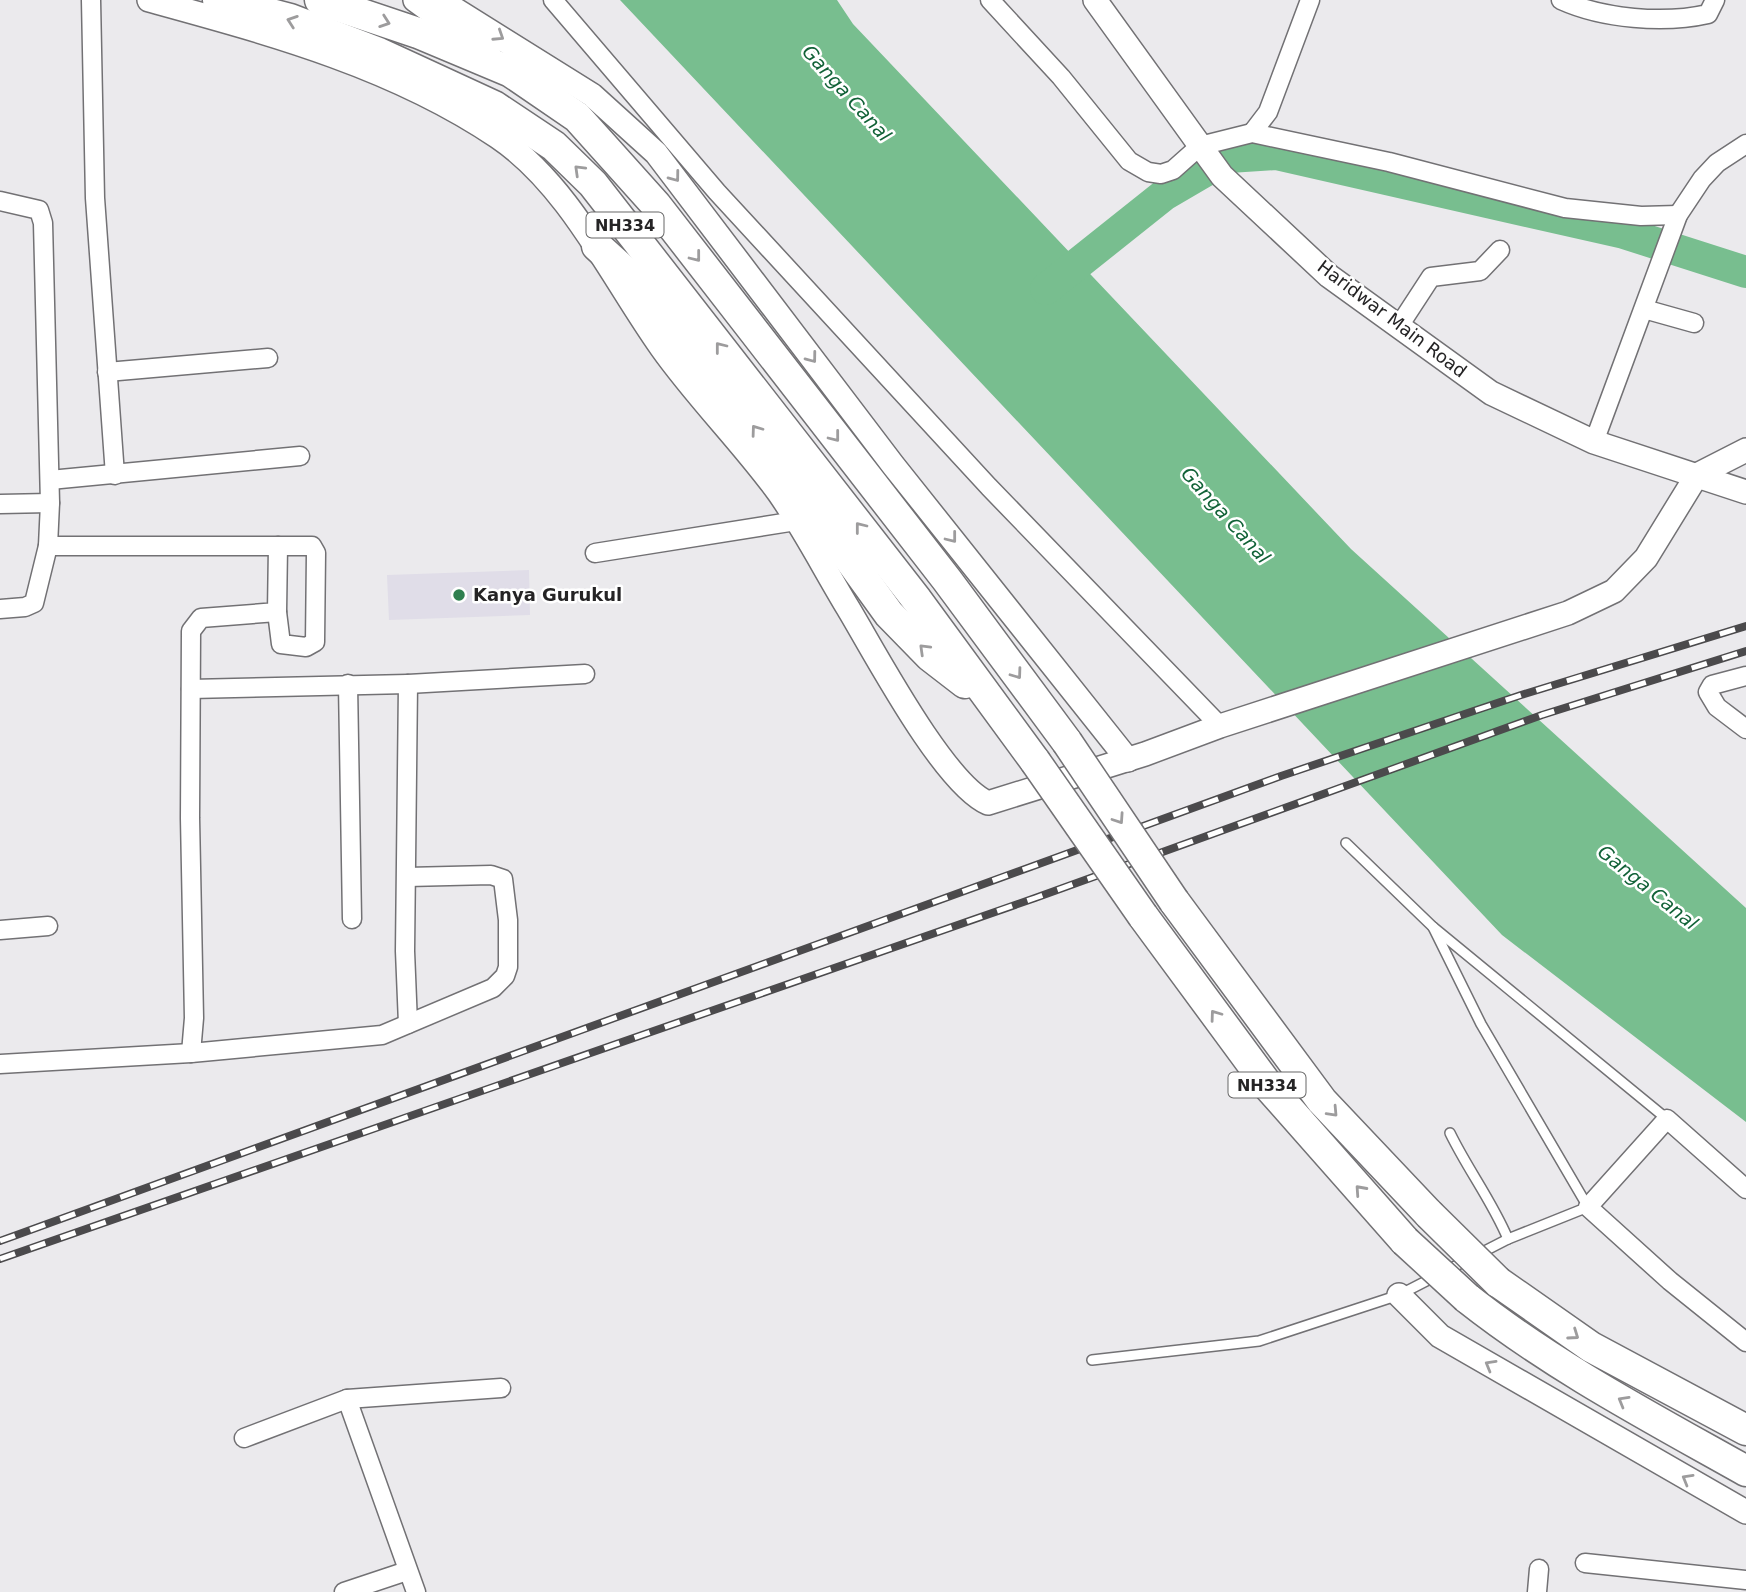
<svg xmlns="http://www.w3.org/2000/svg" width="1746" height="1592" font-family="'DejaVu Sans',sans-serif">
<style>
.built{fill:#e0dde8}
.water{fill:#78be8f}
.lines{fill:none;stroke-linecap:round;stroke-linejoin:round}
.river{stroke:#78be8f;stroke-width:32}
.lane-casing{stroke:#727174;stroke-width:12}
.street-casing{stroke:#727174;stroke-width:21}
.secondary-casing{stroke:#727174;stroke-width:26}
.highway-casing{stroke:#727174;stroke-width:33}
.lane{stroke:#fff;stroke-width:9}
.street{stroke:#fff;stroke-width:18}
.secondary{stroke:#fff;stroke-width:23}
.highway{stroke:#fff;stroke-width:30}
.rail-casing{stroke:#4b4a4c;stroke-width:8}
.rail{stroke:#fff;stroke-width:5;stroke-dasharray:16;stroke-linecap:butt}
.highway-bridge-casing{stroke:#727174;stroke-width:33;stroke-linecap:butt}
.highway-bridge{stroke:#fff;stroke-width:30}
.oneway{stroke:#9d9c9d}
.poi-dot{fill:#2f7f4f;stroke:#fff;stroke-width:2.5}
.labels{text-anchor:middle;stroke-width:5;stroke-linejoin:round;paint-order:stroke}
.shield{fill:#fff;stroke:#666;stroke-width:2}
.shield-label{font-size:16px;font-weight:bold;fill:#252425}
.street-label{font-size:18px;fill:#252425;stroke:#fff}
.poi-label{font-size:18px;font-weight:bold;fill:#252425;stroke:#fff;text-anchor:start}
.water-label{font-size:19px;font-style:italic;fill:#116237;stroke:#fff}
</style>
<rect width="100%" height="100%" fill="#ebeaed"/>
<!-- built -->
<polygon class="built" points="529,570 530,615 389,620 387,575"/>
<!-- water -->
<polygon class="water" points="620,0 837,0 853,24 1351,549 1746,908 1746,1122 1502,935"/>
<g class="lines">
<!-- river -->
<polyline class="river" points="1046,289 1164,195 1229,157 1276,154 1624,233 1746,272"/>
<defs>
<g id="lane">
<polyline points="1346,843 1433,927 1667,1119"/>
<path d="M 1450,1133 C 1468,1170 1492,1201 1508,1239"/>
<polyline points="1092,1360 1259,1341 1399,1295 1508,1239 1588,1207 1481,1024 1433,927"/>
</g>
<g id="street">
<polyline points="91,0 95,198 115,475"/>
<polyline points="553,0 717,192 989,487 1220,726"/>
<polyline points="990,0 1061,77 1129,161 1148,172 1161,174 1173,170 1200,146 1252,133 1389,162 1565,208 1641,216 1678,215"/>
<path d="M 1561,0 C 1603,19 1664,24 1708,14 L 1715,0"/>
<polyline points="1252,133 1268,112 1310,0"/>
<polyline points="0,201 39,210 43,223 50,503 48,546 312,546 316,553 315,642 306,647 281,644 277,612"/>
<polyline points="1644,309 1694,323"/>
<polyline points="1399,326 1431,277 1480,271 1500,250"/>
<polyline points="107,372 268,358"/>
<polyline points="1594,442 1678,215 1702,179 1717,163 1746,144"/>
<polyline points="50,480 300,456"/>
<polyline points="0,504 50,503"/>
<polyline points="595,553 796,521"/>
<polyline points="0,609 25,607 34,603 48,546"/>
<polyline points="1746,676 1712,685 1708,692 1717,707 1746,729"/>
<polyline points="348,684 352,919"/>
<polyline points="408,684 585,674"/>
<polyline points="191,689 408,684 405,951 408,1024"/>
<polyline points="0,930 48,926"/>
<polyline points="191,1053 194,1018 190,818 191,631 201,618 277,612 278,546"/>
<polyline points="0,1064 191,1053 382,1035 493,988 505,976 508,967 508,920 503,879 491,875 407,877"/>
<polyline points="1746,1189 1667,1119 1588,1207 1670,1281 1746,1342"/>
<polyline points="347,1399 416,1592"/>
<polyline points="244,1438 347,1399 501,1388"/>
<polyline points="1585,1563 1746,1580"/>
<polyline points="344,1592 407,1571"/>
<polyline points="1537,1592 1539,1569"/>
</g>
<g id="secondary">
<path d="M 149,0 C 269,33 393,66 498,137 C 569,185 612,278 661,347 C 697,398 742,442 779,493 C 804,529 825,570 848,608 C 875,653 944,784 988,803 L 1145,754 L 1220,726 L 1568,613 L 1614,591 L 1646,558 L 1697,475 L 1746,450"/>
<polyline points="415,0 489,54"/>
<polyline points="440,0 592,95 656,153 893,465 1128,760"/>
<polyline points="1095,0 1222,176 1329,276 1491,393 1594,442 1746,492"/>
<polyline points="1399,1295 1440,1336 1746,1512"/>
</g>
<g id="highway">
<polyline points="218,0 290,19 379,53 494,106 554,146 593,184 917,600 1035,761"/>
<polyline points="320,0 418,33 511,72 577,117 656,205 947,580 1067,742"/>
<polyline points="597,246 642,287 741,409 889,614 930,656 965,683"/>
<polyline points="1174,901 1322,1101 1429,1214"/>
<polyline points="1143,916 1269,1087 1405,1241"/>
<polyline points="1498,1282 1591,1347 1746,1430"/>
<path d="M 1467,1298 C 1553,1366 1650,1417 1746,1471"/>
</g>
</defs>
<!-- lane casing -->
<use href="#lane" class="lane-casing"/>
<!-- street casing -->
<use href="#street" class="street-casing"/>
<!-- secondary casing -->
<use href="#secondary" class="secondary-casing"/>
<!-- highway casing -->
<use href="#highway" class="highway-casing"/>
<!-- lane -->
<use href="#lane" class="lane"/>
<!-- street -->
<use href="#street" class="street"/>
<!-- secondary -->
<use href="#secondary" class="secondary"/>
<!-- highway -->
<use href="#highway" class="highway"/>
<defs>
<g id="rail">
<polyline points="0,1241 1281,776 1521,695 1746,626"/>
<polyline points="0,1259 1035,898 1542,715 1746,651"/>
</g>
</defs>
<!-- rail casing -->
<use href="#rail" class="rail-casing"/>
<!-- rail -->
<use href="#rail" class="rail"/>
<defs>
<g id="highway-bridge">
<polyline points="1067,742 1174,901"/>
<polyline points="1035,761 1143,916"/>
<polyline points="1429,1214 1498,1282"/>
<polyline points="1405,1241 1467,1298"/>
</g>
</defs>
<!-- highway-bridge casing -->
<use href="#highway-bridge" class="highway-bridge-casing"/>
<!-- highway-bridge -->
<use href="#highway-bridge" class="highway-bridge"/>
</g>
<!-- one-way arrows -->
<defs><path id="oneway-chevron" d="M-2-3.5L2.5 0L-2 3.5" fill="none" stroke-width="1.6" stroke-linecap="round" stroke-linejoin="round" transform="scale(1.75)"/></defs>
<g class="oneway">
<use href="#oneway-chevron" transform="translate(292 21) rotate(-161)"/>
<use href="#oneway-chevron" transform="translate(385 22) rotate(19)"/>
<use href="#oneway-chevron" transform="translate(499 36) rotate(33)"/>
<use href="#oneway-chevron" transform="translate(579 170) rotate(-136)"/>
<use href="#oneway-chevron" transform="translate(675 177) rotate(53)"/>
<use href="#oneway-chevron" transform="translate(696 257) rotate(52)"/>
<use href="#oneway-chevron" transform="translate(720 347) rotate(-128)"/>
<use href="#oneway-chevron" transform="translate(812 358) rotate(53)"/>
<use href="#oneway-chevron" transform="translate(756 430) rotate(-126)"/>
<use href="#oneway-chevron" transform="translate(835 437) rotate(52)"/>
<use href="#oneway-chevron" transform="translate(860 527) rotate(-128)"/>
<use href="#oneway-chevron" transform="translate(952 538) rotate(52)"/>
<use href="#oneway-chevron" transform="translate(924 649) rotate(-136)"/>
<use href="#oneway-chevron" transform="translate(1017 674) rotate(54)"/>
<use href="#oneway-chevron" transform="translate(1119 819) rotate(56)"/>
<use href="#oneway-chevron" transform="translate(1215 1015) rotate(-126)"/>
<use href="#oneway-chevron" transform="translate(1333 1112) rotate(47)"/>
<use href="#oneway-chevron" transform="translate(1360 1190) rotate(-132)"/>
<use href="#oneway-chevron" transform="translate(1574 1335) rotate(35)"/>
<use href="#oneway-chevron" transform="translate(1490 1365) rotate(-150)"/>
<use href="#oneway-chevron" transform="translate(1623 1401) rotate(-150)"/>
<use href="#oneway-chevron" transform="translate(1687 1479) rotate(-150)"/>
</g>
<!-- markers -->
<circle class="poi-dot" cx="459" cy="595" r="7"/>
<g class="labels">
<!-- shield labels -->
<g class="shield">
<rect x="586.5" y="212.5" width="77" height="25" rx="5"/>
<rect x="1228.5" y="1072.5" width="77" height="25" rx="5"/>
</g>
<g class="shield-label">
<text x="625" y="231">NH334</text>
<text x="1267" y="1091">NH334</text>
</g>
<!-- street labels -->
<g class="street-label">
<text transform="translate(1392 319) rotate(37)" y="6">Haridwar Main Road</text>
</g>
<!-- poi labels -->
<g class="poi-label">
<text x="473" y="601">Kanya Gurukul</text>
</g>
<!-- water labels -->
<g class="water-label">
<text transform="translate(847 93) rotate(48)" y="7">Ganga Canal</text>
<text transform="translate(1226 515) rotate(48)" y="7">Ganga Canal</text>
<text transform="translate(1648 887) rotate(39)" y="7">Ganga Canal</text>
</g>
</g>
</svg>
